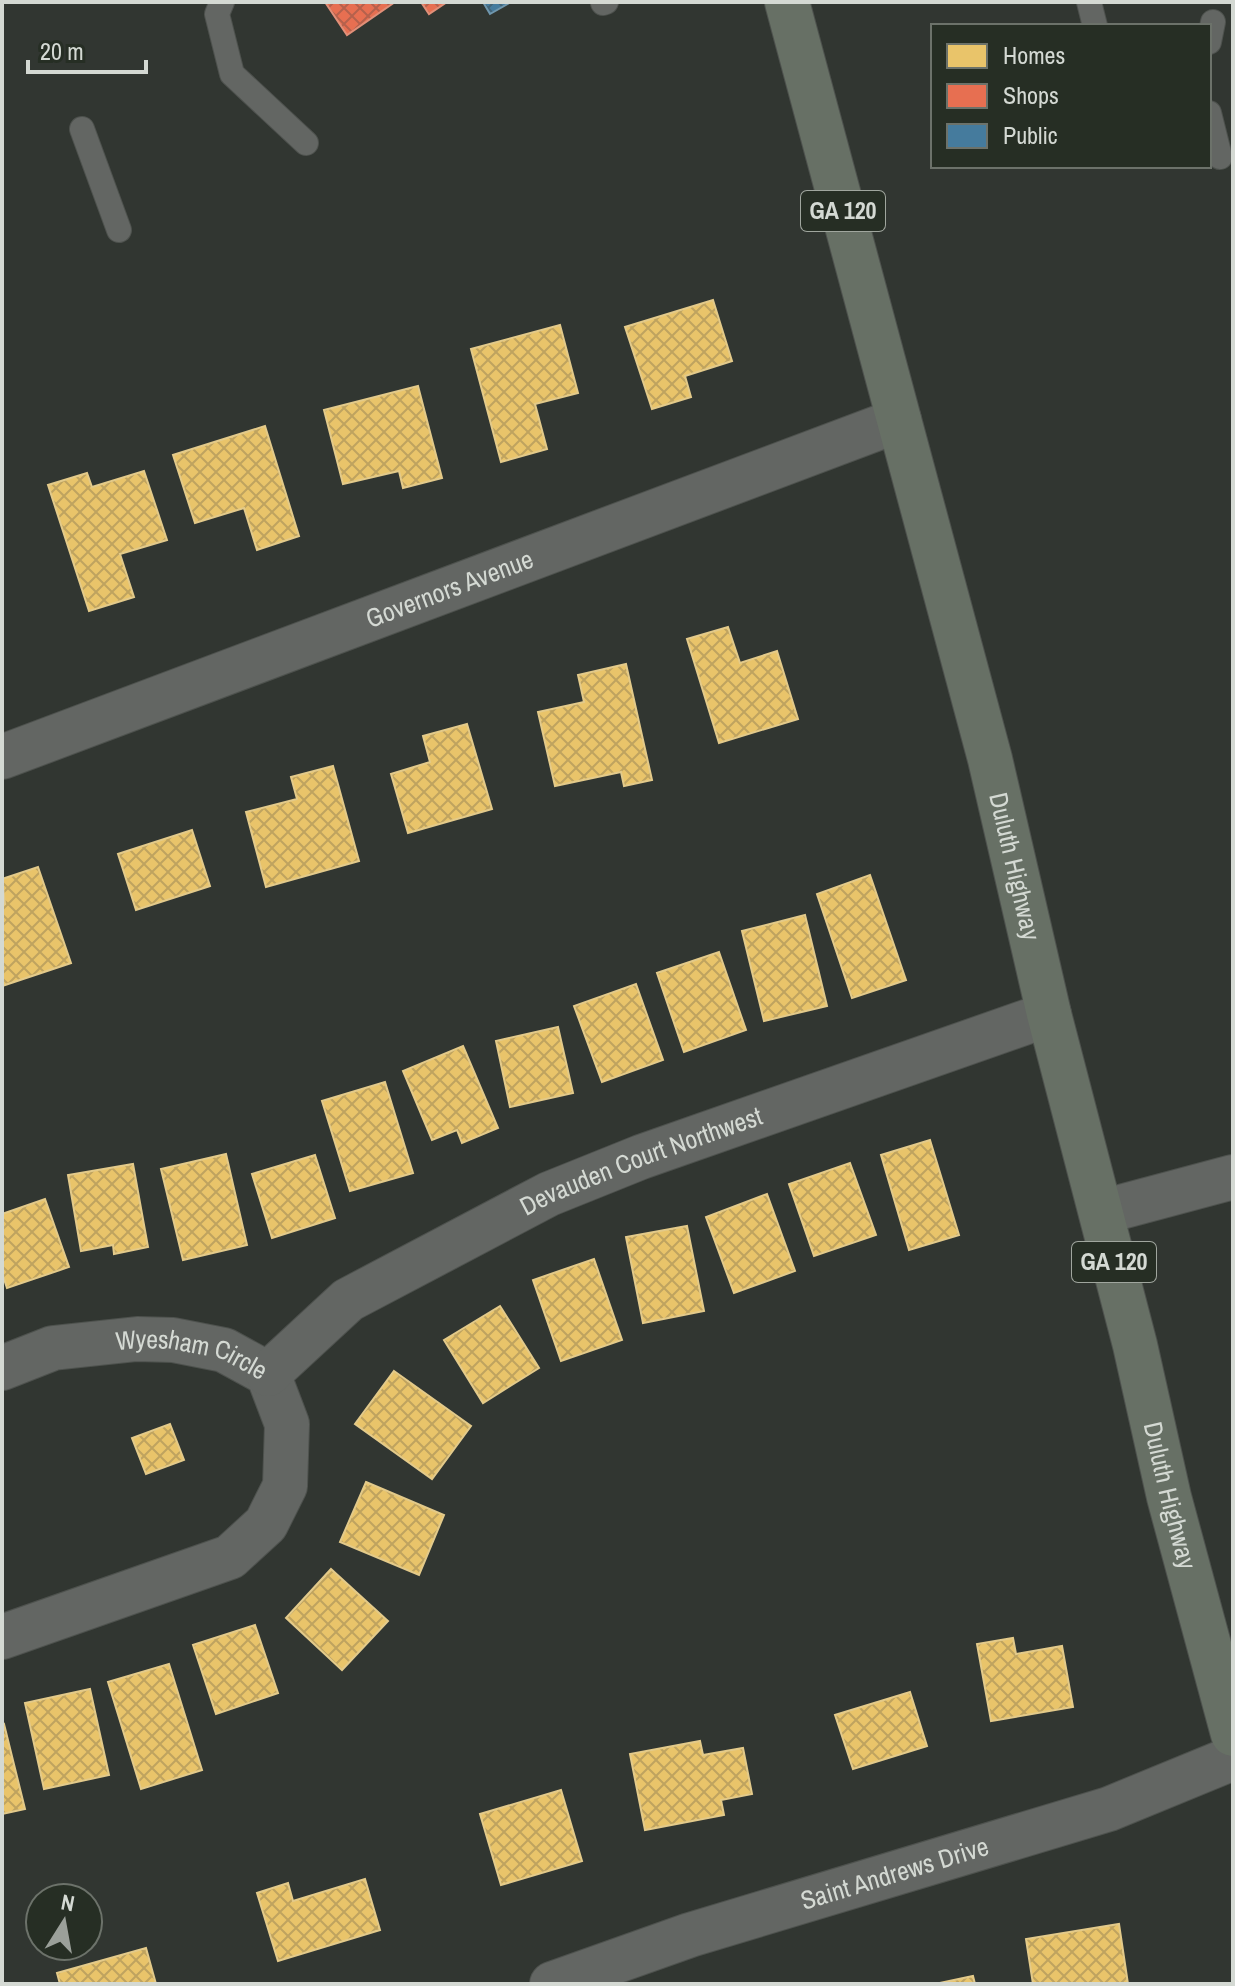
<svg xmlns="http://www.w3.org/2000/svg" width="1235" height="1986" font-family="'Archivo Narrow',sans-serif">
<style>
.homes{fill:url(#homes-cross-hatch);stroke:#e3ca8a;stroke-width:2}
.shops{fill:url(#shops-cross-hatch);stroke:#e18f78;stroke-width:2}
.public{fill:url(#public-cross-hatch);stroke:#7097ad;stroke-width:2}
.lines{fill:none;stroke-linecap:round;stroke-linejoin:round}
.lane-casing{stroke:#4e524e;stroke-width:26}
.street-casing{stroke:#4e524e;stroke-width:46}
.primary-casing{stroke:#4e524e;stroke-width:46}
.lane{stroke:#636663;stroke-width:24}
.street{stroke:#636663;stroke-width:44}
.primary{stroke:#677065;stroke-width:44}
.labels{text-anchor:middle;stroke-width:8;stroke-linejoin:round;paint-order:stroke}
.shield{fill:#262e24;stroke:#a0a69e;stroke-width:2}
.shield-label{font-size:24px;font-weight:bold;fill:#d4d9d3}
.street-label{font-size:26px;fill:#d4d9d3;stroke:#262e24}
</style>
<defs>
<pattern id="homes-cross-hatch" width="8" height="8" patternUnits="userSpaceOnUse" patternTransform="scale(2)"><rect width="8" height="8" fill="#e9c46a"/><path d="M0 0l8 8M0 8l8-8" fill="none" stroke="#bfa35f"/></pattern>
<pattern id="shops-cross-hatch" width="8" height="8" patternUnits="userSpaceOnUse" patternTransform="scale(2)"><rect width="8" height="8" fill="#e76f51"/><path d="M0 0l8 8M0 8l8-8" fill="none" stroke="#b5614c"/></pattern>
<pattern id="public-cross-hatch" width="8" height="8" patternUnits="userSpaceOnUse" patternTransform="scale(2)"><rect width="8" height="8" fill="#457b9d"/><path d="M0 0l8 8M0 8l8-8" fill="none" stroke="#436477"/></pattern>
</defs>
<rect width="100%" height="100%" fill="#313631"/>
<!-- homes -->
<g class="homes">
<polygon points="713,300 732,361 685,376 691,397 652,409 625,327"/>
<polygon points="560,325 578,393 535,404 547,449 501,462 471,349"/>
<polygon points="418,386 442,478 403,488 399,471 343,484 324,410"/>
<polygon points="265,426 299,536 257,550 244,508 195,523 173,455"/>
<polygon points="144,471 167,540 120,554 134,597 89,611 48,485 87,473 92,487"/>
<polygon points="728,627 740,663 777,651 798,719 719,743 687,639"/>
<polygon points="626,664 652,780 624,786 621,772 555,786 538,712 584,702 578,675"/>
<polygon points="467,724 492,809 408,833 391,774 430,762 423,736"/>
<polygon points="333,766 359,861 266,887 246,812 297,799 291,777"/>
<polygon points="192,830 210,886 136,910 118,854"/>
<polygon points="38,867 71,963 2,986 2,905 5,904 2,879"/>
<polygon points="870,875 906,980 852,998 817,894"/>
<polygon points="805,915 827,1006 764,1021 742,931"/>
<polygon points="719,952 746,1030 684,1052 657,973"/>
<polygon points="636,984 663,1060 602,1082 574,1006"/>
<polygon points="558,1027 573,1093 510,1107 496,1041"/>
<polygon points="463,1046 498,1128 462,1143 457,1130 432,1140 403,1071"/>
<polygon points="385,1082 413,1173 350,1191 322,1101"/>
<polygon points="930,1140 959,1235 909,1250 881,1155"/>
<polygon points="226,1154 247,1245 183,1260 161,1169"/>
<polygon points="315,1155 335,1218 272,1238 252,1174"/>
<polygon points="850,1163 876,1235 814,1256 789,1184"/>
<polygon points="133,1164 148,1247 114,1254 113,1245 81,1251 68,1175"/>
<polygon points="767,1194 795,1271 734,1293 706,1217"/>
<polygon points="45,1199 69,1267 7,1288 2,1273 2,1214"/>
<polygon points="687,1226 704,1311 643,1323 626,1237"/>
<polygon points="594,1259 622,1340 561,1361 533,1280"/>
<polygon points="500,1306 539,1368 483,1403 444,1340"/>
<polygon points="394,1371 471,1426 432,1479 355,1424"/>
<polygon points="170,1424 184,1460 146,1474 132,1438"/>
<polygon points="366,1482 444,1515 419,1575 340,1542"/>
<polygon points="331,1569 388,1621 342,1670 286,1618"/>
<polygon points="255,1625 278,1693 216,1714 193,1645"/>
<polygon points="1013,1638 1016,1654 1062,1646 1073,1707 991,1721 977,1644"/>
<polygon points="169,1664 202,1770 141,1789 108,1682"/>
<polygon points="90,1689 109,1775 44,1789 25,1703"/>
<polygon points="910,1692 927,1746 853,1769 835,1715"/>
<polygon points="4,1724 25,1809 2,1814 2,1725"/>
<polygon points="700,1741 703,1755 743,1748 752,1794 721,1800 724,1815 645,1830 630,1754"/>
<polygon points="561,1790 582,1861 501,1885 480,1814"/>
<polygon points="365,1879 380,1930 278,1961 257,1893 288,1883 293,1901"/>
<polygon points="1119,1924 1128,1984 1033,1984 1026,1939"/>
<polygon points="146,1948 156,1984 60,1984 57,1973"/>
<polygon points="973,1976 975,1984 935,1984"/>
</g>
<!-- shops -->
<g class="shops">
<polygon points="325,2 395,2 347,35"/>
<polygon points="421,2 447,2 429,14"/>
</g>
<!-- public -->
<polygon class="public" points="483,2 511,2 490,14"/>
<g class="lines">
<defs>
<g id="lane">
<polyline points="222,2 217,14 232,74 306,143"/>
<polyline points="1089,2 1095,26"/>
<polyline points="603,3 606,2"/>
<polyline points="1209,42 1213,22"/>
<polyline points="1209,113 1220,157"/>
<polyline points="82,129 119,230"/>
</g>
<g id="street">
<path id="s1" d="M 2,757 L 899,420"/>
<polyline points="1102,1212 1233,1177"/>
<path id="s2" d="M 2,1368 L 53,1348 L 137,1339 L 173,1340 L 224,1350 L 268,1374 L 287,1424 L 285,1486 L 266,1524 L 230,1557 L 2,1637"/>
<path id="s3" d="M 268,1374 L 348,1300 L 549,1194 L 641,1157 L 1049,1014"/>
<path id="s4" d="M 552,1984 L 690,1935 L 1109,1809 L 1233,1758"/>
</g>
<g id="primary">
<path id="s5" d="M 787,2 L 990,759 L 1049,1014 L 1135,1345 L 1169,1497 L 1233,1734"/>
</g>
</defs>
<!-- lane casing -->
<use href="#lane" class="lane-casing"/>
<!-- street casing -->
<use href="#street" class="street-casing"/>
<!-- primary casing -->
<use href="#primary" class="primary-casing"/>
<!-- lane -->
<use href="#lane" class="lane"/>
<!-- street -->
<use href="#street" class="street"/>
<!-- primary -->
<use href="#primary" class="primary"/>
</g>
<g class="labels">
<!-- shield labels -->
<g class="shield">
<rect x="801" y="191" width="84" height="40" rx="6"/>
<rect x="1072" y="1242" width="84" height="40" rx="6"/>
</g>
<g class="shield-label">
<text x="843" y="219">GA 120</text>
<text x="1114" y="1270">GA 120</text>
</g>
<!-- street labels -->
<g class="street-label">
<text dy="9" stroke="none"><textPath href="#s1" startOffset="478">Governors Avenue</textPath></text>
<text dy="9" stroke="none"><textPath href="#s5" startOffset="894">Duluth Highway</textPath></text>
<text dy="9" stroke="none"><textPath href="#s3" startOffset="434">Devauden Court Northwest</textPath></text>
<text dy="9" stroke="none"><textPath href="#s2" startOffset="196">Wyesham Circle</textPath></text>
<text dy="9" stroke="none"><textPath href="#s5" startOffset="1542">Duluth Highway</textPath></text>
<text dy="9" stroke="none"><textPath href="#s4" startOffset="360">Saint Andrews Drive</textPath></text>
</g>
</g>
<!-- border -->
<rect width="1235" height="1986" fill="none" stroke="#d4d9d3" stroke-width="8"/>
<!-- legend -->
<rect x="931" y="24" width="280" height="144" fill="#262e24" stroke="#6c726a" stroke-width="2"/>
<rect x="947" y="44" width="40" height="24" fill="#e9c46a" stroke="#6c726a" stroke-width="2"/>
<text x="1003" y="64" font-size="24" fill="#d4d9d3">Homes</text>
<rect x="947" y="84" width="40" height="24" fill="#e76f51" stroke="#6c726a" stroke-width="2"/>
<text x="1003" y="104" font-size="24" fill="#d4d9d3">Shops</text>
<rect x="947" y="124" width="40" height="24" fill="#457b9d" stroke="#6c726a" stroke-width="2"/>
<text x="1003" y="144" font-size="24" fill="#d4d9d3">Public</text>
<!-- north arrow -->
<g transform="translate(64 1922) rotate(11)"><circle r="38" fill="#262e24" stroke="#6c726a" stroke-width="2"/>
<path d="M0-6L14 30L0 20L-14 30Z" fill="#9ba09a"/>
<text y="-12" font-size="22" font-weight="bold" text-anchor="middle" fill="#d4d9d3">N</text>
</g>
<!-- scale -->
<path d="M28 60v12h118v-12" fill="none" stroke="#d4d9d3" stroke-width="4"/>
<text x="40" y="60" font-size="24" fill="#d4d9d3" stroke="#262e24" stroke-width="6" paint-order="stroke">20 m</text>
</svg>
